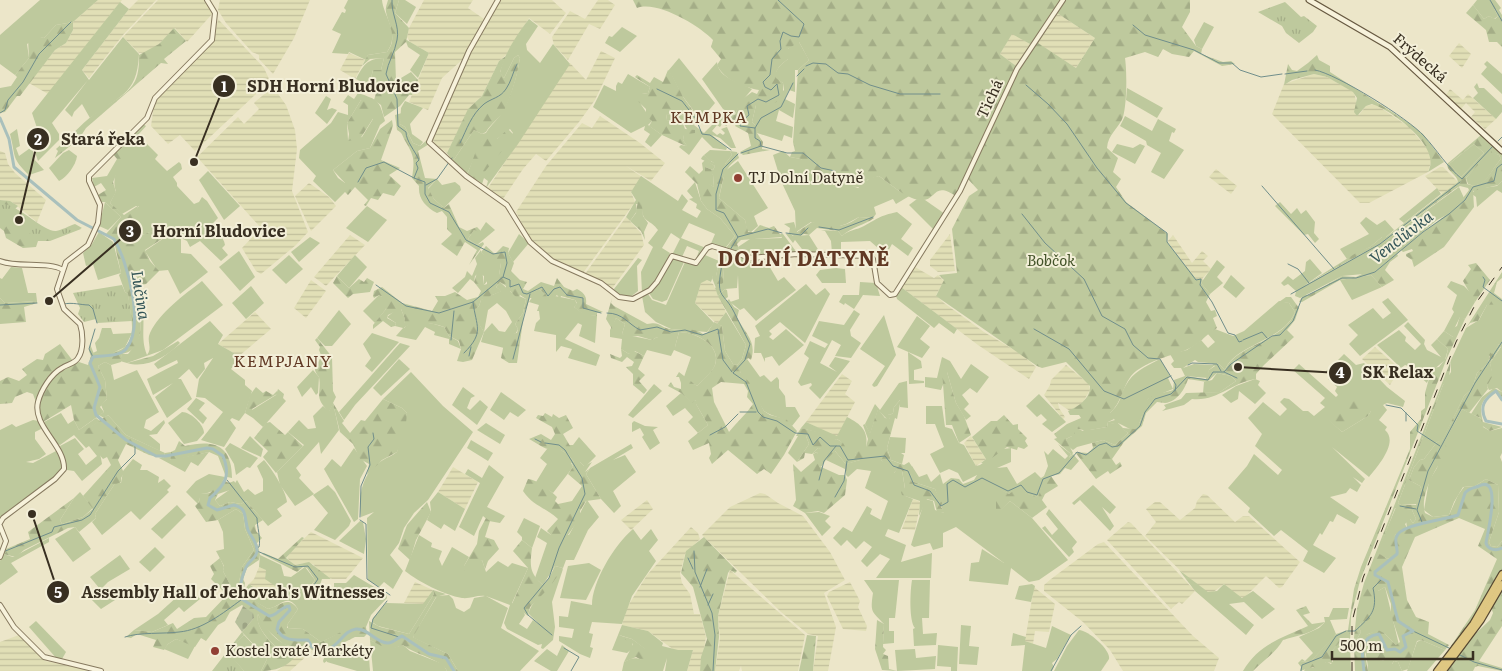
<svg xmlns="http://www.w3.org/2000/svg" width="1502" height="671" font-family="Literata,serif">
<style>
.farmland{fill:url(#farmland-rules)}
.green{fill:#bec99d;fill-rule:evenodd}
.forest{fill:url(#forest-firs);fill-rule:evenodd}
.cemetery{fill:url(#cemetery-stones)}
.park{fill:url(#park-tufts)}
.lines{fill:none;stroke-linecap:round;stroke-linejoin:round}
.stream{stroke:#708e8b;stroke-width:1}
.river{stroke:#a9c0bc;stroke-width:3}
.tertiary-casing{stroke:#86795f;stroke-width:6}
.secondary-casing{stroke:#685a42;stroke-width:7}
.trunk-casing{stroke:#554732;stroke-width:8}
.tertiary{stroke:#f7f2db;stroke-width:4}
.secondary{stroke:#f7f2db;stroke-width:4.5}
.trunk{stroke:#dfc782;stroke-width:5.5}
.rail{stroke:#382f21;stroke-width:1;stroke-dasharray:9 9;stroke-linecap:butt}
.poi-dot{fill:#913f33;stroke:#f3efd8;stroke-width:2}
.labels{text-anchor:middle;stroke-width:4;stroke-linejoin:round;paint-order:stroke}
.street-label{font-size:15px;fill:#382f21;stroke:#f3efd8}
.poi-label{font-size:15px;fill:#382f21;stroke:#f3efd8;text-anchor:start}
.park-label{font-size:15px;font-style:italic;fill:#435329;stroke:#f3efd8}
.neighbourhood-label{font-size:16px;letter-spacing:1px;fill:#613924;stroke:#f3efd8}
.water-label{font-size:16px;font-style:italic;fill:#325457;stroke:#f3efd8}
.district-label{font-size:20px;font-weight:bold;letter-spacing:1px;fill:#613924;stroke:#f3efd8}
.leader{fill:none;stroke:#382f21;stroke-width:2}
.callout-dot{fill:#382f21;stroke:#f3efd8;stroke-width:2}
.mark-label{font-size:15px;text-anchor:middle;font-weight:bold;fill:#fff}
.callout-label{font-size:16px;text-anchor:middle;font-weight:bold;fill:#382f21;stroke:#f3efd8;stroke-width:4;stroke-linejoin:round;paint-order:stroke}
</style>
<defs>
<pattern id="farmland-rules" width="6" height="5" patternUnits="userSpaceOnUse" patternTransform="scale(1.25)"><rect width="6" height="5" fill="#e1dfb6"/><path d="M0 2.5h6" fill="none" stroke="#c2c09c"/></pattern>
<pattern id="forest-firs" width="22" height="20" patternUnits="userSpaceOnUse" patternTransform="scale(1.25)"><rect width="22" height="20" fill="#bec99d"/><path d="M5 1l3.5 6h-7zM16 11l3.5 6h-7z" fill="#a4ad87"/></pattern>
<pattern id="cemetery-stones" width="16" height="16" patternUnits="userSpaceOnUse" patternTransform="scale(1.25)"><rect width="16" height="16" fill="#b6bf9b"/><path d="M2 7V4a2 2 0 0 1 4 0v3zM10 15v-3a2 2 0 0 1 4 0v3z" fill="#9da485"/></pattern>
<pattern id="park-tufts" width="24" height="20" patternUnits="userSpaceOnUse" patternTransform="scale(1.25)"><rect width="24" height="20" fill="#bec99d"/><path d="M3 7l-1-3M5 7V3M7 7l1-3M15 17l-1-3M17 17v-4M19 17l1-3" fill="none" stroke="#a4ad87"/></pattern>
</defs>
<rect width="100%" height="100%" fill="#ece6c9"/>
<!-- farmland -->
<g class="farmland">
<polygon points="98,0 122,0 48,94 29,83 55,50 66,43 73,30 73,22"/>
<polygon points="138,0 156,0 123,35 89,78 82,70 129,9"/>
<polygon points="158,0 205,0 213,13 187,42 175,28 157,46 146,53 139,53 123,37"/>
<polygon points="220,0 310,0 294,38 273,74 259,59 259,55 252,52 226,23 218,10"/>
<polygon points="424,0 473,0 468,8 484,19 463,59 442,78 428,110 409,102 429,53 410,42 407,37 409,28"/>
<polygon points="501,0 552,0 566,13 550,34 529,18 506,55 499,61 482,96 470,107 447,153 435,144 432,138 471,51"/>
<polygon points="598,0 608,0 615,5 600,29 589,24 568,60 554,45 552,37 570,11 585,19"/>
<polygon points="1057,13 1095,38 1076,68 1037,43"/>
<polygon points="218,19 264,68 270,81 195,151 180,135 168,144 151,126 154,105 162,93 214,41"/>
<polygon points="1012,33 1030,44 1016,66 1000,54"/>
<polygon points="1459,43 1471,54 1462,68 1449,56"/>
<polygon points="601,51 615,58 595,100 579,122 546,161 536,154 523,169 503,199 488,188 570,63 586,80"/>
<polygon points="349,53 365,60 355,79 340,70"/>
<polygon points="1314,74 1327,77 1354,92 1359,115 1366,106 1375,104 1409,127 1430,152 1431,162 1428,172 1369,203 1360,203 1272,114 1284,84"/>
<polygon points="273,87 286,105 295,130 297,149 292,191 308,232 296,245 261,274 256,271 242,248 261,228 197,157 238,117 244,124 259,109 254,103 256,101"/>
<polygon points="1450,89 1463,100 1468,94 1496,119 1485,129 1471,117 1475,112 1466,103 1461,109 1446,95"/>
<polygon points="600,116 640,143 665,163 651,181 626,166 642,177 631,192 635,202 583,273 555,261 535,244 529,237 516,212 546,166 582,123 592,128"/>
<polygon points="0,151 5,153 8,164 15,173 46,200 37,222 12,202 0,200"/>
<polygon points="1440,167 1443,167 1458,182 1443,195 1425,176"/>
<polygon points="1216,169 1237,186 1231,194 1209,177"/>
<polygon points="309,183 329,197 336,206 311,231 295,196"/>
<polygon points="626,217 641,233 644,245 611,290 598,279 585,274"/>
<polygon points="950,234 955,271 938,272 930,266 930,260"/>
<polygon points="350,235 365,245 326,286 314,277"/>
<polygon points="1173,235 1192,263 1202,251 1208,256 1203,261 1211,269 1202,279 1197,280 1167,242"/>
<polygon points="915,267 934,278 938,275 944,281 936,295 944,303 984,332 1021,354 1036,367 1029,379 978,345 901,287"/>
<polygon points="311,280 326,291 306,318 294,308"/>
<polygon points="707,280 713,284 726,312 717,324 695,303 701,282"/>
<polygon points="255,312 271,329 239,356 218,344"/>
<polygon points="1375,347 1400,369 1390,385 1362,359"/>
<polygon points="1066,365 1089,384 1090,390 1083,402 1070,411 1058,403 1059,408 1065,417 1063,419 1044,395 1050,385 1051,380"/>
<polygon points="842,374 852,381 845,394 855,402 837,437 806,422"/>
<polygon points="971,436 986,459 976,466 964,443"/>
<polygon points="453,467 478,482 465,509 438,492"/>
<polygon points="760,493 765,494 778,503 803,516 830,552 845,580 824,593 836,627 828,671 813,671 818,636 808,634 781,612 702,535 730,507"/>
<polygon points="1203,494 1207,495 1235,522 1243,516 1249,516 1300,562 1282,587 1279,588 1266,576 1244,598 1238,596 1224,584 1212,593 1205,591 1192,582 1145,536 1156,522 1146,509 1155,502 1160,502 1180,520 1195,508 1197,501"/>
<polygon points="913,499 921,502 915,530 902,529"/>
<polygon points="647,500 653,509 631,530 621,520"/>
<polygon points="1128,522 1131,523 1195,591 1182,604 1179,602 1171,609 1107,540"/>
<polygon points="691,527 698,533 700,539 685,554 680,574 682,583 690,594 694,614 700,614 706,637 700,671 687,671 693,650 674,650 648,631 622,625 628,606 647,575"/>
<polygon points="311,532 363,558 346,579 332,579 323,575 313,564 304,563 294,565 287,558 290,552"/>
<polygon points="1104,542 1193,636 1219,658 1214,671 1123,671 1110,650 1083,622 1044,591 1044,585 1051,579 1098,544"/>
<polygon points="259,567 267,570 265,576 278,588 271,598 249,584 254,579"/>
<polygon points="730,570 805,635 798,671 742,671 741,666 739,671 715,671 720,638 718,616"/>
<polygon points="415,582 433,590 424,604 404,603"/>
<polygon points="850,582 860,601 858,607 867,626 866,631 843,629 827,596 829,592"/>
<polygon points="1034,587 1055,604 1049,632 1035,631 1033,644 1025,641"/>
<polygon points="19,635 45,661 95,671 0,671 0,642"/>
<polygon points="302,647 312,651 290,671 277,671 295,657"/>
</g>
<!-- green -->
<g class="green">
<polygon points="40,0 98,0 73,22 56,25 44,38 38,37 27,44 29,58 15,75 0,64 0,35"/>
<path d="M 348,0 L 382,0 C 383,15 401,34 387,52 L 368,55 L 366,60 L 349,52 L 348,54 L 332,53 L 341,34 L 332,30 L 342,12 L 345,13 L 346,10 L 344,8 Z"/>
<polygon points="399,0 405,0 416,7 407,24 395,13"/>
<polygon points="1477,0 1490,0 1498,16 1494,19 1489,16 1484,19 1473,5"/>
<path d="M 120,2 L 129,9 L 82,70 L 89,80 L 123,37 L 139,54 C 137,97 118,95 90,118 L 82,104 L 74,112 L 72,117 L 65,110 L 88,80 L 52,123 L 59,134 L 59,140 L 38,161 L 35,152 L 38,131 L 32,113 Z"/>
<path d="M 529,19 L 538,26 L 526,44 L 527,50 L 540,63 L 553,44 L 570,64 L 518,144 L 486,188 L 488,181 L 484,178 L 482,184 L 476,179 L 513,133 L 510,129 L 497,139 L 482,141 L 467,174 L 453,161 L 474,130 L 482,134 L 486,133 C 491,124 499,119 503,111 C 512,94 517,76 520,58 L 518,55 L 514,58 L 504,78 L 500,73 C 503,55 518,33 529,19 Z"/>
<polygon points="1204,22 1214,27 1202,49 1196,46 1194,40"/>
<polygon points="622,27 637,36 620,52 605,43 609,36 612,37"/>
<polygon points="405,39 429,53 418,78 410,70 420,55 408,47"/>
<path d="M 796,42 L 799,42 L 809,60 L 798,70 L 795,70 L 795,92 L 789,90 L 785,99 L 795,104 L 793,118 L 779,110 L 776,121 L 793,127 L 792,138 L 784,135 L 782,141 L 757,133 L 758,128 L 752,122 L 756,105 L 770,104 L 784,90 L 783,83 L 775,78 C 775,68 782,64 788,59 L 788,49 Z"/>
<path d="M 384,58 L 381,70 L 373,70 L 369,86 L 356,79 C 364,64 367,59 384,58 Z"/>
<path d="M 679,58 L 715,103 L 699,122 C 695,110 686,102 680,92 C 676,84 674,78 668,71 Z"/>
<polygon points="1487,61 1502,74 1502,94 1481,74 1487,67 1484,64"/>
<path d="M 717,62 C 718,78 741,83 752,89 L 743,100 L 734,115 L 723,109 L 702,79 Z"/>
<polygon points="628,74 650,87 648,93 642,94 640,103 652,121 648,125 662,135 651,147 645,142 650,134 644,130 645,126 631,133 593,107 604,85 616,91 616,86 618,82 622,84"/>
<polygon points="1477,83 1479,88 1484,88 1502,105 1502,112 1496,119 1473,98 1478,93 1474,87"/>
<polygon points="1127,88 1163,108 1157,118 1126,100"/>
<path d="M 358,93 C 379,100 379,100 385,121 L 380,125 L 370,148 L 357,151 L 333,170 L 338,178 L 345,183 L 345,192 L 335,202 L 313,181 L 316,176 L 299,158 L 300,150 L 331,123 L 338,112 L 348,115 L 348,105 L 343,102 L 348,95 L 354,99 ZM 361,100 L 373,119 L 362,137 L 348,140 L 347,123 Z"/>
<polygon points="326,96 331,99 327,110 332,108 337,110 327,124 315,113"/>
<polygon points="405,101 423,108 410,124 412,134 423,142 420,146 413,143 405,127 400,124 401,108"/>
<polygon points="667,114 687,116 694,125 704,133 722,115 727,126 722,124 720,127 717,125 712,131 717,135 720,133 723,135 725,133 721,129 727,127 736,148 731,148 720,138 712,135 727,148 726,150 713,148 702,137 689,155 679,147 681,145 687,146 683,140 684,134 690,134 682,121 666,120"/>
<polygon points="1125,116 1152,131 1158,119 1176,129 1174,133 1172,132 1169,141 1184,150 1164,179 1151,172 1161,153 1147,145 1146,141 1120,126"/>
<path d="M 143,124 L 146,126 L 138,135 L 158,155 L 155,159 L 167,171 L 179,162 L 181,164 L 182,169 L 173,177 L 177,183 L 177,186 L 194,204 L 199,202 L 202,197 L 207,201 L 218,218 L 212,224 C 214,232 224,236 225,245 L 222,248 L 228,255 L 221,261 L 200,241 L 190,247 L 187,241 L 181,238 L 181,253 L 191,254 L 208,272 L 180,294 L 168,270 L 158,271 L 145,251 L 167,236 L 170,226 L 159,232 L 156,230 L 142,235 L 131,221 L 131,216 L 139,206 L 136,206 L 122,214 L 110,203 L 116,191 C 110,177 122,162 126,145 L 122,144 Z"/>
<path d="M 17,129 L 20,146 L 16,148 L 19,156 L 33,146 L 33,158 L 44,170 L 29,175 C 11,158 16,157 10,134 Z"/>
<polygon points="1117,144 1133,148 1140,144 1145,146 1135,164 1112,152"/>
<polygon points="1474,144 1484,153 1461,177 1449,164"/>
<path d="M 69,150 L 77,156 C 76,165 67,177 59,181 L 49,168 L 63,153 Z"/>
<path d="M 710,150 L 730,151 L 732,155 L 725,164 C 715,165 709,161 704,155 Z"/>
<polygon points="783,151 790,157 801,159 818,174 858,188 870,178 879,176 899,191 911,195 896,204 893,199 874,207 876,214 873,218 859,217 846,224 833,228 811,222 796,232 795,211 781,181 773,155"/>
<path d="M 1490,151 L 1499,155 L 1501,159 C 1492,168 1485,191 1468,184 L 1466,178 Z"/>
<polygon points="705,160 715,166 713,170 705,167 713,175 714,187 685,172 690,166 699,174 703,170 702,163"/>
<polygon points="738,161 768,208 754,216 758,226 751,232 747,231 745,220 719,198 725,171"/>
<polygon points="208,171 240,206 224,220 199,180"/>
<path d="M 641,176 L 678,201 L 682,194 L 688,201 L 682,210 L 697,218 L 701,211 L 696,208 L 697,204 L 689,199 L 693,198 L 687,191 L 695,182 L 701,201 L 707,209 L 720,218 L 735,236 L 726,247 L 729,250 L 710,246 L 715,234 L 689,223 L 681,238 L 706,248 L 695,262 L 699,251 L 687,246 L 682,257 L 672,255 L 680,239 L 671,233 L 662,248 L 670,253 C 664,268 657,284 642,293 L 641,272 L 653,247 L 648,243 L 658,230 C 650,218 641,224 642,204 L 636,204 L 637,211 L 630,221 L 626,217 L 636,200 L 631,192 Z"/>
<polygon points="437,179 442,185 455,182 460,186 461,190 444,208 434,199 428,189"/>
<polygon points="1502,181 1502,193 1497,190 1477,207 1476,197 1472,194 1475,189 1497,186"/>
<polygon points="1459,187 1464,198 1450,213 1437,220 1374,273 1342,276 1300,298 1295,296 1296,291 1288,284 1284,286 1281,283 1288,276 1293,280 1305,271 1306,262 1310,259 1322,273 1304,286 1383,242"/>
<polygon points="1437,188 1441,194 1404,223 1399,219"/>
<polygon points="917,199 925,200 945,214 934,230 909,205"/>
<polygon points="105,202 121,217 108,230 99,226"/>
<polygon points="1280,202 1291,214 1297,208 1301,214 1306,210 1315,222 1314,233 1319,239 1315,243 1308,234 1304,235 1275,206"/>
<polygon points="367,206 387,220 368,242 346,228"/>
<path d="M 897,212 L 912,224 L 901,239 L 913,248 L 908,256 L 892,244 L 886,255 L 870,241 L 841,242 L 841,253 L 832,253 L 831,241 L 825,231 L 821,230 L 838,231 L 842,236 C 848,230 857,230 864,226 C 879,218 879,216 897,212 Z"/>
<polygon points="1366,217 1377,225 1385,220 1394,230 1386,237 1382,237 1370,247 1347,259 1340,249 1369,234 1360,223"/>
<polygon points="486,222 495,230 477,245 468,239 474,230 480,231"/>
<polygon points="99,232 113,242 121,273 98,280 93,264 86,266 83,253 92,244"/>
<polygon points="790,233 793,236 809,235 821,254 805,253 795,240 793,243 786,234"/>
<polygon points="519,234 529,243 513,262 508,253"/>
<polygon points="780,234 783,234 795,250 794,253 761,256 741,254 738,247 750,239 782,238"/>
<polygon points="310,237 320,243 299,262 291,252"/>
<polygon points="481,250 481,252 493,262 501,263 499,275 492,275 484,285 484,276 479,273 475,276 474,282 470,279 458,293 452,288 465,277 467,271 472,276 477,264 475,258"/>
<polygon points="239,251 255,277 240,291 219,267"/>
<polygon points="731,254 743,258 765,259 778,281 784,277 796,290 756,321 744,308 740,310 730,302 739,299 738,275 737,288 725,289 718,296 715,288 723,282 724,268"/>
<polygon points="289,255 303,269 286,284 272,270"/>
<polygon points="355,255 367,267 349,288 337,276"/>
<polygon points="705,255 719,261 716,277 713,276 711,282 707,280 701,283 695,303 714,323 707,332 671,329 656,322 645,312 642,296 648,294 652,300 666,305 685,262 699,264"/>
<polygon points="673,257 685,260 684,262 667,300 662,302 653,299 649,293"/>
<polygon points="638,258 642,260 637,266 638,291 629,298 614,292 614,289"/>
<polygon points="1217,260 1225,267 1217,277 1223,283 1210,294 1201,283"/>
<polygon points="11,267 22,268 28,293 36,293 37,301 5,303 0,298 0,278 2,279"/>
<polygon points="836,268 845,269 846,283 822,283 816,275 820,270"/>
<polygon points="1231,275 1245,288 1236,298 1223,287"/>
<polygon points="1371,275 1382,287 1352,300 1340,280"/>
<path d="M 202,281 L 223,305 L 163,350 L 127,363 L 120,361 L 122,354 L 128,354 C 144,337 141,325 139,304 L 142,304 C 146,324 140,338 147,355 C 153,348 146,341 150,333 C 160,312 184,295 202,281 Z"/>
<polygon points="1451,281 1464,286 1472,294 1475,302 1465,319 1460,317 1453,331 1453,337 1444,331 1454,312 1452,309 1457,295 1447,287"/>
<path d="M 500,282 L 512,293 L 526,299 L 523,313 L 515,324 L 518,329 L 516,333 L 511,335 L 504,348 L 481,342 L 484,332 L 471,312 L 479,306 L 481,300 L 501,291 L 496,287 ZM 497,303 L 506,311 L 512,322 L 505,332 L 499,331 L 492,323 L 484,332 L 488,310 Z"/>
<polygon points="860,282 876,283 880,296 863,295 854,309 845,303 844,305 839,302 843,295 859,295"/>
<polygon points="806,284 816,295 825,288 830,294 805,343 780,322 769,331 772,334 769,337 773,340 786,329 804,345 779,366 772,356 765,358 765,362 761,353 754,353 755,338 760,336 755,326"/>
<polygon points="251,286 264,303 246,319 232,303"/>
<polygon points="901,287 957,329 954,334 939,323 934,328 897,299 896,295"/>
<polygon points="538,288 545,294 575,300 577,304 574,307 584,314 597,316 595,343 579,336 582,325 578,323 565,339 600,355 596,366 568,358 572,349 561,346 556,352 556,335 534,331 536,323 540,319 539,311 537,311 539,305 529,302"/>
<polygon points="379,295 382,297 386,309 375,323 363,311"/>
<polygon points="1388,298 1408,320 1360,356 1349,344 1358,335 1348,325 1373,308 1383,319 1391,313 1382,302"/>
<path d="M 1279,301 L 1289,303 L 1295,312 C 1284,341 1235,344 1225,370 L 1219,364 L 1198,362 L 1195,360 L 1183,368 L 1194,364 L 1215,365 L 1209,370 L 1208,378 L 1185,376 L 1181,368 L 1174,368 L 1171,364 L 1174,361 L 1170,354 L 1187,350 L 1201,340 L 1208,348 L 1215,342 L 1207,333 L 1215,329 L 1233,336 L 1244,331 Z"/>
<polygon points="1497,303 1502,304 1502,392 1497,388 1489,390 1487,386 1492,373 1490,363 1501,347 1499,344 1492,355 1483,349 1490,355 1488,363 1477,373 1472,389 1464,396 1442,441 1437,442 1424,459 1420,460 1414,467 1409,480 1420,486 1422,491 1417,504 1401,505 1398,503 1443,385 1451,372 1451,360 1466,328 1479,320 1487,305"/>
<path d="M 397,309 L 401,309 L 405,319 L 404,328 C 413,318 433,323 444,327 L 449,336 L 458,341 L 461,349 L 449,344 L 449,339 L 434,335 L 435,332 L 425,327 L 416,340 L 396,336 L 403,328 L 395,326 L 396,323 L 387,317 Z"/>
<polygon points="339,310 351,324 332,346 325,346 317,338"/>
<polygon points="854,310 860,314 850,330 851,336 861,343 851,358 835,356 841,345 832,340 820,363 837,372 829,366 835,357 850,361 820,399 809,388 812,385 811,383 801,386 798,382 809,358 804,354 810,341 825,348 828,344 812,336 819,321 844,325"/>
<polygon points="726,312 746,345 742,359 737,365 733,364 725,351 722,326 717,324"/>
<polygon points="884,315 896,355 877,386 874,387 872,385 885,366 860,349"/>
<polygon points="917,316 930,326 920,339 930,347 922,358 897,347"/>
<path d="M 616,318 L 625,324 L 622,334 L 652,340 L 657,337 L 675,347 L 679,332 C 695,332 722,345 715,365 C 712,373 702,380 697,386 L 684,377 L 691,357 L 674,350 L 671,356 L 647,350 L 644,356 L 635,351 L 629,354 L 621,349 L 622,339 L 610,337 L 610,330 Z"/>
<polygon points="210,321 223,335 218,344 239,356 239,359 231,369 245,380 245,385 252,391 245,413 239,421 232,418 230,420 236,428 224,447 201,440 223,412 205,398 196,397 199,379 213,358 204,363 205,369 197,379 189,369 178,379 181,379 192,399 167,418 155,397 173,383 153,395 147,379 178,363 177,360 158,369 154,364"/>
<polygon points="1408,322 1425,340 1424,344 1427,350 1441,357 1431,345 1437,339 1448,349 1445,360 1432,371 1427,383 1408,366 1405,365 1401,368 1377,345 1399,330 1406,337 1405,341 1415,350 1421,344 1404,326"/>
<polygon points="102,328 111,328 113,334 132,333 125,347 113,353 94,354 93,353 97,351 95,343 99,338"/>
<polygon points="372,333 399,342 372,372 365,366 371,358 363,344"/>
<polygon points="400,343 410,346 355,405 344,420 339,412"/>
<polygon points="908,352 921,361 922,368 914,370 914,380 924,381 924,383 909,384"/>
<path d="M 1344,354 L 1356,365 L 1364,363 L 1387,387 L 1405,401 L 1403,407 L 1387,403 L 1383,405 L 1387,410 L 1379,420 L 1387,427 L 1385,430 C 1399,442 1378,466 1369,477 L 1332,447 L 1365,479 L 1362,483 L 1353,477 L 1361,485 L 1357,492 L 1350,488 L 1346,493 L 1330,497 L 1359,517 L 1355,524 L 1337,514 L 1333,522 L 1330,521 L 1322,535 L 1320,533 L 1313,545 L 1336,558 L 1324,573 L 1303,561 L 1308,551 L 1281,530 L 1274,536 L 1248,512 L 1250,508 L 1228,488 L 1247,466 L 1254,454 L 1278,475 L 1282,470 L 1255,446 L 1262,434 L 1248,418 L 1263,402 L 1280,416 L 1287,409 L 1280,402 L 1284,398 L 1289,399 L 1303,411 L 1308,411 L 1314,416 L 1325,407 L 1320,403 L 1325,398 L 1293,370 L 1299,364 L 1336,397 L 1338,395 L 1335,391 L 1337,387 L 1328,379 L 1330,377 L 1326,371 L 1331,367 L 1344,379 L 1351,372 L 1338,360 ZM 1371,411 L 1368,416 L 1342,432 L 1328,419 Z"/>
<polygon points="942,357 950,361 961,379 971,364 989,377 977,393 970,388 962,395 969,404 964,409 971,416 966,420 956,403 947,372 943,373 944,382 941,390 925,387 925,377 937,378"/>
<polygon points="399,359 410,369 381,396 373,388"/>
<path d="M 747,359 L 760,377 L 764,375 L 771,382 L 777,377 L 779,380 L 779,388 L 785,396 L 786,407 L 795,407 L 800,416 L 792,426 C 784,416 774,418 764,411 L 740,372 Z"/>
<path d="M 1158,360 L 1161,360 L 1170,376 L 1168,378 L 1173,389 L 1148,399 L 1138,427 L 1132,430 L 1118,423 L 1111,424 L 1117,424 L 1128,433 L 1115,445 L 1103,440 L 1077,447 L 1073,450 L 1068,446 L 1066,439 L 1072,436 L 1074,427 L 1083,431 L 1107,427 L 1108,422 L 1115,420 L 1110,416 L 1110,413 C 1123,401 1119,396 1126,385 C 1133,372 1145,367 1158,360 Z"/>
<polygon points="105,362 111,365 114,380 137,370 138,372 159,412 146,420 144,428 151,431 164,420 165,423 157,434 149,435 160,444 160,451 126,435 108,415 104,418 99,415 104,412 101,405 107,399 105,380 98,366"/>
<polygon points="313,370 319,377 318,393 316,395 311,387 302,397 297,387"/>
<path d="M 411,372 L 443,406 L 473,432 L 428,500 L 414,513 L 404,528 L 399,543 L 390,555 L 403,571 L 393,589 L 384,582 L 379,587 L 368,580 L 367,518 L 374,512 L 361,517 C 358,495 362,472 383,460 C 388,457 392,456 397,452 L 407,413 L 402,408 L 383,399 Z"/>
<polygon points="1217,373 1231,376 1236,381 1220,392 1203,393 1204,382 1212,380"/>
<polygon points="1255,379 1260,381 1258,385 1266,393 1255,404 1239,391 1238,399 1231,403 1222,395 1236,386"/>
<polygon points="907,381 908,408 900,407 900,400 894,407 893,413 890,415 888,414 890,419 888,420 878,410 870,434 865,424 875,404 880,410 899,383"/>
<polygon points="654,384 662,391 633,418 628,415"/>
<polygon points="463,387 475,396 471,398 467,408 470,410 480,400 488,407 477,425 452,405"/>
<polygon points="278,389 284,394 283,398 286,401 263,427 253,418 252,410 276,395"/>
<polygon points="501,392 526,410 518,417 510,412 504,420 490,410"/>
<polygon points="681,393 692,402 696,400 696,404 708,425 698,433 688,422 693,417 685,408 673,416 666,406"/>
<polygon points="1039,394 1066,422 1052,432 1042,424 1047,420 1041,414 1037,417 1026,406"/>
<polygon points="196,398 205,403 199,410 207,418 203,424 187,409"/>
<polygon points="333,403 339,430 321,454 319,442 296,468 301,475 299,478 314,494 295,506 280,485 277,472 304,445 288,432 299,420 308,429 316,428 313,416 323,406 329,411"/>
<polygon points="926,406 942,406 945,427 952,429 959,443 964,445 976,466 980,465 1003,449 1011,448 1011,462 997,468 1007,467 1017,484 1035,472 1041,478 1044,476 1048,466 1044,451 1048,455 1053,449 1065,459 1068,456 1058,444 1071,454 1069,458 1073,454 1079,461 1071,470 1065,468 1060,474 1051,476 1038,497 1015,491 1009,494 996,488 996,514 1010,501 1032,518 1068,560 1039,580 1029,582 1011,568 1008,585 969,581 971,563 979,562 982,549 1004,563 956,527 943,533 943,547 933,550 930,543 914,547 911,545 925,499 933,501 935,510 944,513 935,489 911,481 912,466 919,477 927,474 931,482 940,474 943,484 951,478 959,479 963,484 974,480 977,475 963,482 958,473 949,469 940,473 930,454 944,447 935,424 926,424"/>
<polygon points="1462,409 1482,419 1483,427 1490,431 1502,428 1502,453 1500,457 1502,462 1502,541 1497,547 1491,546 1489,542 1499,512 1498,485 1486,479 1475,486 1463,487 1454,502 1449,515 1433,517 1424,510 1429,481 1437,468 1444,442"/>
<path d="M 182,412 C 191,412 204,425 204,433 L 197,441 L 184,444 L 168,423 Z"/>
<polygon points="61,413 68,424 74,420 79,430 96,418 100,421 82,433 100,453 102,464 82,481 74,471 67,470 60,446 75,438 84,449 78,454 86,465 97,456 89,446 86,448 74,435 60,445 56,443 44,422"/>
<path d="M 847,417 C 861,424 869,431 866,448 L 855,453 L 856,456 L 853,457 C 845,454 845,443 837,439 L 832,441 L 827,435 L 801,428 L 806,422 L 837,436 Z"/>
<polygon points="33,420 39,421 43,428 35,432 35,439 46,454 39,459 26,462 33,463 56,451 61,460 61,469 52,479 0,517 0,430 12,424 16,427"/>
<polygon points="634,421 645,426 658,427 653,430 660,443 650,450 642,437 644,435 640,428 632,432 632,423"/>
<polygon points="486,423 505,435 500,444 477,430"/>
<polygon points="250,436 263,449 261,457 241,448"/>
<polygon points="798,436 806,436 809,444 797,462 788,453"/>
<polygon points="579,437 596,456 585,467 580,462 574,462 568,454 569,445 573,445"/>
<polygon points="890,437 906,438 905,453 901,453 904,455 902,464 891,460 887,448"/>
<polygon points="471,440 493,453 488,461 467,448"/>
<polygon points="230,443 258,458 250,468 247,467 236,475 234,464 225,449"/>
<polygon points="631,444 633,448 613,460 625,455 636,472 613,491 621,506 614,513 601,499 586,474 590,468"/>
<polygon points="354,448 367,466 360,479 358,519 354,522 324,469 332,459 341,467"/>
<polygon points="558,448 567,454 573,467 553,493 536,482 547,464 540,458 547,449"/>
<polygon points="818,448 835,451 845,463 845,469 826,460 821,467 818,466 819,459 817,452 812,454"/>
<polygon points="171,452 170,460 209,452 198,466 191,462 185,472 159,458 163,458 165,453"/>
<polygon points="133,459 142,465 140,470 147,470 159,477 158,483 164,479 171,486 167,490 169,492 140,520 131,511 102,535 92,522 96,518 95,514 114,485 118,481 121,483 123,471"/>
<path d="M 264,460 C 272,469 286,491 287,502 L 277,509 L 282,516 L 268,526 L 246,501 L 241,504 L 230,502 L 220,506 L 215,500 L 232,488 L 237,480 L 244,492 L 248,489 L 255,495 L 263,491 L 263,479 L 257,466 Z"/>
<polygon points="860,460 881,460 894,473 897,469 902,470 905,489 903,495 913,499 899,533 888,529 885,536 906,545 901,562 932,553 931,578 876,578 890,559 880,554 867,567 861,561 872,547 864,541 856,549 847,540 841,546 833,538 843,527 852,532 867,506 872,509 870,514 881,520 888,501 865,488 871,471 857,469 848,477 846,475 846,464"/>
<polygon points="489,465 504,477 487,507 505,516 500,523 489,521 483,516 474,536 459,527 480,483 465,474 468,469 482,478"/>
<path d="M 209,474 L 225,477 C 219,488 213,493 201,494 L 198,504 L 186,492 L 196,481 Z"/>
<polygon points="328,485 335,492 351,521 349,526 335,540 314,530 328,513 313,495"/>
<polygon points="1093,485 1116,507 1110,514 1102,507 1114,526 1110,531 1080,500 1074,505 1072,503"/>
<polygon points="80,492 93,508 83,517 62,524 60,520 74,498"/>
<polygon points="438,492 465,509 455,531 444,524 441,529 427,520 431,511 430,502"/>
<path d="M 587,500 L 599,517 L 588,530 L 574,560 L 566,560 L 563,568 L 555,566 L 543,585 L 535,578 L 547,543 L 537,537 L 541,528 L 551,535 L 569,535 C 576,523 580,512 587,500 Z"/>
<polygon points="177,505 186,515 162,539 151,529"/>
<polygon points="1396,507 1412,510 1416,519 1413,523 1410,519 1405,524 1407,528 1395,535 1392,554 1388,559 1377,553"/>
<polygon points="236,509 243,514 245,529 254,550 242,567 237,592 235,594 223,571 224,566 216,551 224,549 223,532 218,520"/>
<polygon points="1049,509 1077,542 1072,548 1074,552 1069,557 1042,528 1045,526 1052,535 1058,529 1046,514"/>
<polygon points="819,512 830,516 825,521 831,527 822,536 805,513"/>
<polygon points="524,518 540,526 532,548 522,540 522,537 517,532"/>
<polygon points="360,521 363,522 366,539 364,554 339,541"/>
<polygon points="75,527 91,549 73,562 55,539"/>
<path d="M 633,529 L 641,540 L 651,529 L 658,540 L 649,551 L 656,561 L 632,596 L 622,624 L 592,622 L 589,633 L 593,634 L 590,647 L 593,648 L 590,658 L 580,654 L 559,641 L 559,636 L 572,638 L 574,629 L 559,627 L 559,616 L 568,617 L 571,601 L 592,605 C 592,583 613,546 633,529 Z"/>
<path d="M 419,535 L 432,543 L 431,547 L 442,551 L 439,559 L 442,566 L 452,547 L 469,557 L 464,566 L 482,560 L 486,572 L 498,561 L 508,567 L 512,563 L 528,568 L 512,603 L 523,611 L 525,615 L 519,624 L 527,629 L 533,620 L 539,624 L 529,614 C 528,604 553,584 560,570 L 563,569 L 552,602 L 555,627 L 553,640 L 543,649 L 541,648 L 542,644 L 538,645 L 507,629 L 504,623 L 510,605 L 486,596 L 508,608 L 501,628 L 539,651 L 520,671 L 458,671 L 448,654 L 414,638 L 413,636 L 437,596 L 449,595 L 453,599 L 456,608 L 464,612 L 470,608 L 474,598 L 485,596 C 477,595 470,599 462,598 C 444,595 419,582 405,571 Z"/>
<polygon points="49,538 49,542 11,563 18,572 0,585 0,561 3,554 13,557"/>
<polygon points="155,547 165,557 150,572 139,562"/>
<polygon points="120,555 130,569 108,582 102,588 104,591 107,589 115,600 101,609 89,597 100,589 90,577"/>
<path d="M 260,555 L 281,565 L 284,576 L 291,577 L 305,567 L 315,580 L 306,592 L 308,597 L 315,589 L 323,595 L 334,589 L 334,583 L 346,583 L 354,575 L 386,594 L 387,598 L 371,615 L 366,627 L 354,627 L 321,642 L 303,629 L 288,628 L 287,625 L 298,609 C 287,592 282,606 268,609 L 247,597 L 245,589 L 249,584 L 269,598 L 278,588 L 265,579 L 266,570 L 259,567 Z"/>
<polygon points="589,563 601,570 586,600 560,598 568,566"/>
<polygon points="1179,570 1208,592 1217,591 1224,584 1242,598 1253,591 1275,609 1262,619 1244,602 1229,604 1254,625 1246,635 1195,591"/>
<path d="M 864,580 L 899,580 L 895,618 L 889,618 L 889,631 L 894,631 L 894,643 L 883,644 L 884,624 C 872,611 870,613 873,593 Z"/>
<path d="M 912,580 L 930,580 L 929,618 L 922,618 L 923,634 L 937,633 L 936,645 L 914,646 L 913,629 L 915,628 C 909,621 910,592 912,580 Z"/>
<polygon points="1032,584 1035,586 1031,602 1015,599 1019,586"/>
<polygon points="189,586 200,599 184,612 179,607 164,620 168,625 152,632 134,630 158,614"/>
<path d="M 1385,587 L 1399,645 L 1396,645 L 1384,633 C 1362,631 1369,637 1354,645 L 1354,638 L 1357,639 L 1361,632 L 1359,628 L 1361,623 L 1378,591 Z"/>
<polygon points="433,590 434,594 409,634 378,626 372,622 373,618 386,603 423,604"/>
<polygon points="1333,608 1349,608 1347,619 1330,620 1336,634 1333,638 1310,662 1300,661 1302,659 1305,661 1313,653 1299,637 1319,628 1325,622 1324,617 1329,617"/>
<path d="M 258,614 C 265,628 277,644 293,647 L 292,652 L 288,654 C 276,650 253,626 258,614 Z"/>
<polygon points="36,621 66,652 62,659 57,659 29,627"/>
<path d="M 622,625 L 648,631 L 663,643 L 662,646 L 678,650 L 693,650 L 687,671 L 665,671 L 667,658 L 663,671 L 622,671 L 624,662 C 631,658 635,657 643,660 L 645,649 L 632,639 L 619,635 L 632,642 L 633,648 L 627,653 L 612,650 Z"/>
<polygon points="961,625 971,626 969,646 979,647 977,665 959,664"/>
<polygon points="1052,626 1071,635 1057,659 1052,663 1054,667 1052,671 1022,671 1025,645 1011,646 1013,633 1026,637 1025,641 1046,648"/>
<path d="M 1079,630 C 1088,630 1111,650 1109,659 L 1101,671 L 1054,671 L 1067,646 Z"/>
<polygon points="1346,634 1346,642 1350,644 1351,671 1304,671 1306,668 1318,667 1321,670 1326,661 1331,664 1333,661 1332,651"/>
<polygon points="244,635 267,659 261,671 244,671 227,652"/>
<polygon points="176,639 195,646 188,659 164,649 168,644"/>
<polygon points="370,640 389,649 403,645 410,651 443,664 447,671 373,671"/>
<polygon points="1421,640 1445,650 1427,671 1407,671 1417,642"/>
<path d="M 1369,642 L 1372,643 L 1373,650 L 1381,661 L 1388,659 L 1392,664 L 1394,661 L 1398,662 L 1402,671 L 1368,671 C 1369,660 1362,653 1369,642 Z"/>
<polygon points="562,645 569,651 557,671 551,671 534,661 547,649 557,656"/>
<polygon points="938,645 958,647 957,671 951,671 951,667 937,666"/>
<polygon points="915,649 916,658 936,656 935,669 897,671 895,650"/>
<polygon points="344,651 369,657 370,671 357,671 327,662 327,659"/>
</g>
<!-- forest -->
<g class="forest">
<path d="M 388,0 L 399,0 L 395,13 L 409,28 L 406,42 L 395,52 L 396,81 L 411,72 L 418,80 L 412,95 L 409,95 L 400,106 L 384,117 L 381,105 L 374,100 L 377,90 L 369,86 L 373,70 L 381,70 L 384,58 L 370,59 L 362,66 L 368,55 L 387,52 C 398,39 389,26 386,12 C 385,8 387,4 388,0 Z"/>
<path d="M 633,0 L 1190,0 L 1190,12 L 1182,27 L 1196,46 L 1202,49 L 1201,54 L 1223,62 L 1231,61 L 1235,64 L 1222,66 L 1194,51 L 1189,57 L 1172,54 L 1163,49 L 1158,57 L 1145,52 L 1125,58 C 1127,71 1127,104 1123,117 C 1119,128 1108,134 1107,148 L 1118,158 L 1113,172 L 1121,179 L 1116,187 L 1126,202 L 1168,234 L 1167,242 L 1197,280 L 1200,278 L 1203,280 L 1201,283 L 1210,294 L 1206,302 L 1211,311 L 1215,310 L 1217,316 L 1213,318 L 1217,328 C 1206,334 1199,345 1186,350 C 1170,356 1143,362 1131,376 C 1122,388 1122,402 1110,413 L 1114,419 L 1108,422 L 1107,427 L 1090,430 L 1087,436 L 1083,430 L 1074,428 L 1076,441 L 1074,442 L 1072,436 L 1066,439 L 1073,453 L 1069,459 L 1071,454 L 1054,439 L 1057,438 L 1054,434 L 1067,424 L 1081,418 L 1079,415 L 1070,415 L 1068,411 C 1078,407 1091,398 1090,386 L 1066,362 L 1042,368 L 1037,366 L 936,296 L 944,280 L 939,275 L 957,273 L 952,229 L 969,196 L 978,190 L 967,178 L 957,197 C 932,179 937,203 919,200 C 906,198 890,184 879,176 L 867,180 L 866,186 C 846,191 819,175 803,163 L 801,159 L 790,157 L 792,152 L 795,151 L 793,142 L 798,70 L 809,60 L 799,42 L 788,49 L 788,59 C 782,64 775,68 776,78 L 783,83 L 783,96 C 777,105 766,106 756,105 L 752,122 L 755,125 L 756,122 L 761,124 L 757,133 L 763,142 L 762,149 L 770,150 L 743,155 L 740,152 L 751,146 L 748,133 L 735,126 L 737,123 L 732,122 L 727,112 L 735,115 L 740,101 L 752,92 L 757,94 L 759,90 C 743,87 724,80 717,65 L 721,59 L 711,47 L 713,40 C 700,26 657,0 637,8 ZM 1057,13 L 1095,38 L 1076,68 L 1038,43 ZM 1012,34 L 1030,44 L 1016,66 L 1000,54 Z"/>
<polygon points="1490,0 1495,0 1501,8 1499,10 1502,15 1502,47 1497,42 1489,42 1486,30 1466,13 1473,5 1484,19 1489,16 1495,19 1498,16"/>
<polygon points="73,22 73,30 66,43 55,50 20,96 17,96 5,112 0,113 0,88 11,86 17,77 15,75 29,58 28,39 33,35 44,38 56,25"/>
<path d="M 174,28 L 186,41 L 164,59 L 168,64 L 161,63 L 86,128 L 79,139 L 55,158 L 58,151 L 56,149 C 71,136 85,120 102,108 C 113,101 129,94 135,81 C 139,73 139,63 139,55 L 159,44 Z"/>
<path d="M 518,55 L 520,58 C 517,77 512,94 504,111 C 500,118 491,123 486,132 L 482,134 L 474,130 L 453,161 L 447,153 L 468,109 L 482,96 L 499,61 L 506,56 L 500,72 L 504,78 L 514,58 Z"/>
<path d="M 1317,55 L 1319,60 L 1330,66 L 1330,72 L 1409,123 L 1423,134 L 1444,162 L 1428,172 C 1443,148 1392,110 1372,104 L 1366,106 L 1357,116 L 1354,112 L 1357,98 L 1353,92 L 1327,77 L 1314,74 L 1292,80 L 1284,85 L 1288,64 L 1292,70 L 1297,71 L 1308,63 Z"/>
<path d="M 668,70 C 674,77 676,83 680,91 C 685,102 694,109 699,122 L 694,125 L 687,116 L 667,114 L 666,120 L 682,121 L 685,129 L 695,130 L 695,133 L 684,135 L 683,140 L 688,147 L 662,135 L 649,126 L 652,121 L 646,116 L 646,109 L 628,92 L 631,86 L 642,94 L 648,93 L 650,87 L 635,77 L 637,75 L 650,83 L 654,77 L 663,82 Z"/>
<polygon points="361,100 371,104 374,117 360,139 348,141 349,134 347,123"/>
<path d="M 402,113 L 400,124 L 405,127 L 413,143 L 420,146 L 427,140 L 429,144 L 418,151 L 425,178 L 437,179 L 428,188 L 434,199 L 444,208 L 449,204 L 459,227 L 467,231 L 477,227 L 480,230 L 480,232 L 474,230 L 468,239 L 477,245 L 483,242 L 484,244 L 469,265 L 477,250 L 465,242 L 457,256 L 441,244 L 452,234 L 447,229 L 447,217 L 442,211 L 437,213 C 426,207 418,199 419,186 L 412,178 C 415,158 414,156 404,139 C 402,134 402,133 397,130 L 395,115 Z"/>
<polygon points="392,120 393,126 381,160 400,168 389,175 401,186 394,196 383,193 378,200 371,198 366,206 364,205 368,200 355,187 348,195 345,192 345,183 333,170 357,151 370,148 380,129"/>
<polygon points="508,129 513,134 511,140 477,181 467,175 479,143 487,137 497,139"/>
<path d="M 1481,135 L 1502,153 L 1502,181 L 1498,185 L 1473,191 L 1474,207 L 1444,247 L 1414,267 L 1412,260 L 1406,256 L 1406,254 L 1413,251 L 1412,249 L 1403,252 L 1401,250 C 1423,230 1451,216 1469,190 L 1468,188 L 1460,186 L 1455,189 L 1383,242 L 1305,285 L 1356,253 L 1370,247 L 1382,237 L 1386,237 L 1458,182 C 1457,174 1447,172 1447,164 ZM 1474,144 L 1484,153 L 1461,177 L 1449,164 ZM 1490,152 L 1499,155 L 1501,159 C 1492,168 1484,191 1467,184 L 1466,178 Z"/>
<path d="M 122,144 L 127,146 L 127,150 L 113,182 L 116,192 L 110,203 L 124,215 L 139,205 L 131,221 L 142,235 L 155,230 L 159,232 L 168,225 L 170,228 L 165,237 L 145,250 L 150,261 L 159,271 L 146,284 L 137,286 L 137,304 L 139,304 C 141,322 145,350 122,354 L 121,362 L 111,365 L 105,362 L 98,366 L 105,380 L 107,399 L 100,407 L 104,412 L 79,430 L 74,420 L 71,405 L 43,422 L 33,394 L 27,392 L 15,397 L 12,403 L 0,404 L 0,381 L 8,377 L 19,381 L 27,375 L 22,369 L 37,359 L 43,360 L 45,354 L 60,344 L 73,361 L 56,374 L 79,362 L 88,365 L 91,356 L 89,351 L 90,344 L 94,354 C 102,352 110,354 118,351 C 141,342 129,312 128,294 L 125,292 L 119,275 L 121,273 L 114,241 L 106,234 L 121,217 L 105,202 L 101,202 L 98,195 L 106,190 L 101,183 L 94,187 L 92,178 L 107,176 L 117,159 L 113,154 Z"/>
<path d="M 730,151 L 737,152 L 739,158 C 723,168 723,181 719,198 L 745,220 L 748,232 L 753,232 L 760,225 L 769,228 L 774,226 L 782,237 L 741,240 L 737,244 L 741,254 L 726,248 L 735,236 L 720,218 L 707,209 L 701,201 L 697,184 L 685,172 L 690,171 L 714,187 L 713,175 L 705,172 L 705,167 L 713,170 L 715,166 L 701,159 L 702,157 L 704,155 L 712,162 L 725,164 L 732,155 Z"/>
<polygon points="0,200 10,201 18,206 15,209 51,235 79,227 81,229 50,241 38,241 36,247 23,248 6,238 4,231 0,228"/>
<polygon points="638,200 642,204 643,216 648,223 644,232 645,240 641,231 630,221 636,213"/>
<path d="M 859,217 L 874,218 C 865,225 851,227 842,236 L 838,231 L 817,228 L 809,235 L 804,234 L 797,238 L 789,233 L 790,228 L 784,224 L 794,222 L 797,232 L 812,222 C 832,225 840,231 859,217 Z"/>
<path d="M 486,246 L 495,254 L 503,246 L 509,248 L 508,253 L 514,263 L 511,271 L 520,280 L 527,282 L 523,289 L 528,291 L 541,282 L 554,286 L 557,278 L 564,287 L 573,291 L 577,289 C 584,293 587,296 586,304 L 603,312 L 597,313 L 597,316 L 584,315 L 574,307 L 577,303 L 575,300 L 561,296 L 560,299 L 557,295 L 550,301 L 544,300 L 542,297 L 545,294 L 538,288 L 533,298 L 530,298 L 524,314 L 517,363 L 509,363 L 501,358 L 506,334 L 517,333 L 518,329 L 515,324 L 523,313 L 526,299 L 520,295 L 518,299 L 510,291 L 506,293 L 506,286 L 500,282 L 496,287 L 502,291 L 490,296 L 489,299 L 481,300 L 479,306 L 472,312 L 484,332 L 472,360 L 463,362 L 457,361 L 461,349 L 459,341 L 449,336 L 444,327 C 431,322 414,321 403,328 L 405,319 L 401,309 L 388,315 L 387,318 L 396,323 L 395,326 L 391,327 L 383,321 L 373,329 L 373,325 L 386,309 L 380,302 L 382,297 L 379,295 L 374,298 L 373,296 L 374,291 L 382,287 L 402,303 L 432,311 L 438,301 L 435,296 L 445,296 L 455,292 L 467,300 L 478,297 L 481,291 L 474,282 L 478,270 L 482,269 L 484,285 L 487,284 L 487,274 L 499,275 L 501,263 L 492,263 L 481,252 Z"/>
<polygon points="725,251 730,253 727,258 728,265 724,268 723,283 716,288 712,278 713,275 716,276 719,261"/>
<polygon points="1397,254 1398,256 1390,262 1385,270 1394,280 1382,287 1371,275 1340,280 1302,302 1299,302 1303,295 1309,295 1342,276 1356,277 1366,272 1374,273"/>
<polygon points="1476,263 1490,280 1475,302 1463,281 1471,269 1468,265"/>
<polygon points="1502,272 1502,278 1497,282 1494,293 1502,299 1502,304 1487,305 1478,321 1470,323 1466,328"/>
<polygon points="337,276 349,288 359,279 364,282 367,278 374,282 370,292 353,294 348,298 333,283"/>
<path d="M 725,289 L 727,290 L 728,297 L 725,299 L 727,301 L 729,299 L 734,307 L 739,310 L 737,318 C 746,334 757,342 751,360 L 748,358 L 746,361 L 748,366 L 740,372 L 749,382 L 764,411 L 770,415 L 786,419 L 797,431 L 784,455 L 771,474 L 764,469 L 757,474 L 728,450 L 712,464 L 709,458 L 711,454 L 709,443 L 693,450 L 688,441 L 708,425 L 696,404 L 696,400 L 692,403 L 681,393 L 668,386 L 671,382 L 674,387 L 681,389 L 681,383 L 679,377 L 676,377 L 679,372 L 697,386 C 702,380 712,372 715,365 C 722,345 695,332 679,332 L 675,347 L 668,347 L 657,337 L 652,340 L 638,336 L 627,337 L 622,334 L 625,324 L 616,318 L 612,329 L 606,319 L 612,298 L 611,303 L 614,306 L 647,324 C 661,321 659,327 670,329 C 682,331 693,327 703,334 L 707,333 L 714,322 L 722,326 L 725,351 L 733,364 L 737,365 L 742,359 L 746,345 L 719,298 L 718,296 ZM 721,382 L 744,384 L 748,391 L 747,397 L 753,404 C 747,413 738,421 729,432 L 714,402 L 712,388 Z"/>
<path d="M 1286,297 L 1291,297 L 1299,308 L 1295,320 L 1287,330 L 1294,337 L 1264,365 L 1256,374 L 1256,379 C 1232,382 1217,402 1192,399 L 1184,405 L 1162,411 L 1166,408 L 1164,405 L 1181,399 L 1186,393 L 1220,392 L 1236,381 L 1231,376 L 1217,373 L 1207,382 L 1188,379 C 1185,389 1177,402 1165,403 C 1162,403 1160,402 1157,402 L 1146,413 L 1142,426 L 1124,442 L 1112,459 L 1116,465 L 1120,462 L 1122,466 L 1110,474 L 1108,471 L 1096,479 L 1075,452 L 1088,453 L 1093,448 L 1092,443 L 1103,440 L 1115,445 L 1128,433 L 1117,425 L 1111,423 L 1118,423 L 1123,428 L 1134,429 C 1144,424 1141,404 1149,398 C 1156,393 1165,393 1173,390 L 1174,380 L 1185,376 L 1206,379 L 1209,370 L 1215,366 L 1211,363 L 1219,364 L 1225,370 C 1236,344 1284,342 1295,312 L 1289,303 L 1279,302 Z"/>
<polygon points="0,298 5,303 37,301 37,303 24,307 26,322 0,324"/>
<polygon points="1460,316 1465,319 1447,358 1360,581 1351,616 1350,643 1348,638 1346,640 1346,635 1332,651 1332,663 1325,662 1329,668 1323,671 1313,667 1300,671 1301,667 1298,663 1300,661 1310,662 1336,634 1348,630 1354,589 1361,567 1410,449 1410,432 1421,419 1421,411 1425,408 1425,393 1432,368 1439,367 1446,358 1448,349 1437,339 1444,331 1453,337 1453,328 1457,326"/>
<path d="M 317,338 L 332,357 L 333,391 L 336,397 L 333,403 L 344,421 L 342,423 L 350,433 L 361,420 L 365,421 L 383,399 L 402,408 L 407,413 L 405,433 L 397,452 L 382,460 L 367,475 L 369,464 L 360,459 L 353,444 L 340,432 L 333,404 L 329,412 C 313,396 322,394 319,377 C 310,366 319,366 321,355 L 319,350 L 320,347 L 315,340 Z"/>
<path d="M 178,341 L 180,343 C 167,357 146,369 127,363 L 153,356 Z"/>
<path d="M 1499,344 L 1501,346 L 1490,363 L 1493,375 L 1487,386 L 1488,389 L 1469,413 L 1462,409 L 1444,442 L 1448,450 C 1438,465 1419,494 1425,513 L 1433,517 L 1449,515 L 1458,495 L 1464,487 L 1475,486 L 1486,479 L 1498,485 L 1499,512 L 1489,542 L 1491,546 L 1497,547 L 1502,541 L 1502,570 L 1480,610 L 1454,647 L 1451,646 L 1475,610 L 1497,559 L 1478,546 L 1485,529 L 1459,518 L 1415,537 L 1402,567 L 1407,600 L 1416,617 L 1429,622 L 1428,634 L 1449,645 L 1445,650 L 1421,640 L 1417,641 L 1408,669 L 1402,671 L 1398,662 L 1394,661 L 1391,665 L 1388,659 L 1381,661 L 1376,658 L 1370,642 L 1365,654 L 1368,671 L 1355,671 L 1354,645 L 1363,636 L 1378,630 L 1384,633 L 1396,645 L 1400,642 L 1391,615 L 1391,604 L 1385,587 L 1378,591 C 1380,603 1375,621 1361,623 L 1359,628 L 1361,632 L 1357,639 L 1354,638 L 1357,609 L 1364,583 L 1451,360 L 1449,378 L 1443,385 L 1398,503 L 1401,505 L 1416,505 L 1422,491 L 1420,486 L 1409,480 L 1414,467 L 1420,460 L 1424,459 L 1437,442 L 1442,440 L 1464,396 L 1472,389 L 1477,373 L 1488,363 L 1490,356 L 1482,349 L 1484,347 L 1492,354 ZM 1395,508 L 1412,510 L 1416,519 L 1413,523 L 1409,518 L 1406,520 L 1407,528 L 1395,535 L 1388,549 L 1391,554 L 1388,559 L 1378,553 Z"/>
<polygon points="621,349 629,354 632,350 644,356 638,369 645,375 639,381 647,390 644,394 633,385 633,374 626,367 632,366 634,362 627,357 622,362 611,358 610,354 620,358 622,356"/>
<polygon points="942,370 947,372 956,403 964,416 971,435 959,443 952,425 946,425"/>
<polygon points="256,387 263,393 266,391 273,395 277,391 277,394 252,409 255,414 253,418 245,413 250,395"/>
<path d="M 1494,388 L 1502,392 L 1502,399 L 1496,390 C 1481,400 1479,405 1483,422 L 1502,427 L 1490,431 L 1481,425 L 1481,418 L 1471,414 L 1482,397 Z"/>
<polygon points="1353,392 1371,411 1368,416 1342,432 1327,419"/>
<polygon points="901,399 897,419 895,418 887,448 891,460 904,465 909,462 913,468 911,481 935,489 942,503 941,507 946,513 937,512 934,501 927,499 919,516 920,501 902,495 901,492 905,488 902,470 897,469 894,473 890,473 881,460 860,460 847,464 846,475 845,463 835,451 827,459 825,458 830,452 818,448 812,454 805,453 804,458 797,462 809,444 806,436 796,436 801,428 827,434 832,440 837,439 843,443 850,455 856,456 854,453 866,447 868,439 863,425 865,424 870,433 878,409 885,418 890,419 886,413 890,415 893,413 894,407"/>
<path d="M 545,413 L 552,417 L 553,414 L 559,418 L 566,415 L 573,428 L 563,434 L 573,451 L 568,454 L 574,462 L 580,462 L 584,466 L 592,462 L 585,472 L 589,469 L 586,474 L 601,499 L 586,501 L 580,511 L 580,518 L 558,549 L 550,544 L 551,535 L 547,531 L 558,519 C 545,507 533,506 523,491 L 528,479 C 538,480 550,490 557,497 L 555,501 L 558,504 L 572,501 L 582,486 L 568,474 L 573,467 L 572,463 L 560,463 L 567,455 C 561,448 556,449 548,449 C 543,448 535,442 529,439 L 541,434 L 551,440 L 555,434 L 552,427 L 536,418 L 538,415 L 543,416 Z"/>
<polygon points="108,415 126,435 165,453 163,458 149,455 126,444 118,460 124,473 121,478 121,482 114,485 95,514 96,518 79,532 75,527 68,528 24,550 16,557 3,554 6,549 30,539 28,532 74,498 60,520 62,524 83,517 93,509 83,496 111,465 107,457 103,459 81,433"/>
<polygon points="1004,415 1013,425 1018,424 1018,429 1027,438 1025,441 1028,446 1024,449 1018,447 1017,450 1007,447 985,463 981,463 986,459 972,437 991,421 997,421"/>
<polygon points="270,422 285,435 288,432 303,446 276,473 263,457 268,451 254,438 266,423"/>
<path d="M 179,441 L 185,446 C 214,439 232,445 232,478 L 227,477 L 225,481 L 229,483 L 234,481 L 236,484 L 233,489 L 218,494 L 215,500 L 220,506 L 230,502 L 241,504 L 246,501 L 263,520 L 255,525 L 256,531 L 262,538 L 257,543 L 260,555 L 259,560 L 247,568 L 243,579 L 245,583 L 242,600 L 245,595 L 268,609 C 281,606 287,595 298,609 L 287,625 L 287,628 L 303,629 L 321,642 L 351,627 L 366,627 L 367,634 L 364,637 L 355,637 L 343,643 L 342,651 L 324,663 L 323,661 L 325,655 L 302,646 L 293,647 L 283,644 L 264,627 L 258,614 C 254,628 276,650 288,654 L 295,649 L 299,650 C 292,665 278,671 261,671 L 267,659 L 242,632 L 254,618 L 252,613 L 242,605 L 230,612 L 225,621 L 218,625 L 206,641 L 201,638 L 195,647 L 176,639 L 168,644 L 164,650 L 153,647 L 156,640 L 137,634 L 131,638 L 126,637 L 134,630 L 152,632 L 173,623 L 177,629 L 194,618 L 206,617 L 227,595 L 211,579 L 214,574 L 210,566 L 220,558 L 224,567 L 223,571 L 235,594 L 237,592 L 242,567 L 254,550 L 245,529 L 243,514 L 236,509 L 218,520 L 206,522 L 195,506 L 199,502 L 200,494 L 210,493 L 226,477 L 218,456 L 209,452 L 170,461 L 171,452 L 175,450 Z"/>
<polygon points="817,452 820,458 819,466 839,475 845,475 847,480 845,495 824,513 818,511 805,513 793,506 796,500 793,464 801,472 815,460 813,454"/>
<polygon points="1051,476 1058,486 1045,494 1042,500 1047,507 1032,518 1010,501 996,515 996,487 1009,494 1020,486 1025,493 1038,497 1044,481"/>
<polygon points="427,502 431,512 416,540 410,560 398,549 407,525"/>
<polygon points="486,518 490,521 485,537 494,540 499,549 488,561 485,569 482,560 465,572 464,566 477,544 479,531"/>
<polygon points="302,537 304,538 286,558 295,565 309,562 331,579 322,579 319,588 307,597 305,597 315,580 307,568 303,567 297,572 262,554 264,553 278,559"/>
<polygon points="704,537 737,571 735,573 730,570 728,573 718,616 719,637 715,671 700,671 701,657 707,639 693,587 681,573 686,551"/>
<path d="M 522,540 L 532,548 C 530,565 529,573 543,585 L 549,578 L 555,566 L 563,568 L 549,588 L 530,607 L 528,616 L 512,604 L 528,568 L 513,551 Z"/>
<polygon points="1502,588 1502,626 1479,661 1502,668 1502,671 1478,666 1475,667 1473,671 1445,671 1472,637 1490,620 1493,613 1491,607"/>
<path d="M 433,590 L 446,594 L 436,597 L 413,637 L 448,654 L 458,671 L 447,671 C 442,659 415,655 403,645 L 389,650 L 370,640 L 369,621 L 380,627 L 409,634 L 434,594 Z"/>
<path d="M 1306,606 L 1310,613 L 1303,615 L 1312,624 L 1325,622 C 1312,634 1299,635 1283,640 C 1276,653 1263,660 1253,671 L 1243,671 C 1258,645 1281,638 1308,626 L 1296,610 Z"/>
<polygon points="877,620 884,624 883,647 886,650 883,654 888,656 889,669 897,671 882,670 875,649"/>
<polygon points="618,635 632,639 654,655 648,655 645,662 636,657 624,662 633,644"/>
<polygon points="807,635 816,636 813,671 799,671"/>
</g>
<!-- cemetery -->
<polygon class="cemetery" points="243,606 253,613 254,618 242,632 235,622"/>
<!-- park -->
<g class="park">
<polygon points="1285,2 1301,17 1304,16 1317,26 1313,32 1299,43 1286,33 1282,26 1258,12"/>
<path d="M 5,204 C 22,208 44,232 56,231 C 62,230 69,226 75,224 L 82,228 C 59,237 37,241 16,227 L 12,231 L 7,228 L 8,226 L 4,227 L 0,225 L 0,219 L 2,219 L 0,206 Z"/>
<polygon points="122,285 125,292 128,294 132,321 97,323 96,319 84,322 78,314 80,308 73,293"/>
<polygon points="242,632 244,635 228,652 244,671 212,671"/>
</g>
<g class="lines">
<!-- stream -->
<g class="stream">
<path d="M 392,0 C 391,14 400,26 397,40 C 395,52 388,62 386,74 L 397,99 L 398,126 L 406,132 C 406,141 415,151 419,160 L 416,163 L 418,168 L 414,178 L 425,182 L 425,194 L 430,203 L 449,212 L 466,240 L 493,254 L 505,252 L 507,263 L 503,277 L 510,280 L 510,287 L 519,284 L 523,293 L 527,294 L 542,287 L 548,296 L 554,289 L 560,287 L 567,295 L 583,298 L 583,308 L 601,313"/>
<polyline points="1490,0 1502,21"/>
<polyline points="1133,25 1145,35 1194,50 1219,63 1232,63 1240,70 1261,77 1282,74"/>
<polyline points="806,66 813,63 826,64 838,73 848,74 870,85 900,94 940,94"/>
<path d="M 1315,70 C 1337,74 1409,119 1424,136 C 1437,150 1447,167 1462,179 L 1493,146"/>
<polyline points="1285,74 1307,71"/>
<polyline points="797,76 804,69"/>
<polyline points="1026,85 1048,104 1067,124 1097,168 1126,203 1167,233 1167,242 1196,280 1201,279 1200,285 1212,302 1228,333 1235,335 1239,342 1242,341"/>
<polyline points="657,89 682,101 696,119 702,134 710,135 731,150"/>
<polyline points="0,113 5,110 8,100 23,82 39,54 71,22"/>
<polyline points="755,128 761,118 781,107 793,83"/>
<polyline points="1498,141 1502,137"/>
<path d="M 460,143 C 467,129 471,115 484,104 C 492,98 500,98 506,89 C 511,82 513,72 517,64"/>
<polyline points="761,146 787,153 803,153 821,168 835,171"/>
<polyline points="741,153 761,146 760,141 755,138 755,128 740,126 741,122 749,115 747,106 758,99 766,102 779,95 777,84 771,90 765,87 763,82 770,75 772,59 781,49 780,41 783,32 791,36 799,37 804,24 778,0"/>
<polyline points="358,182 366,168 384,162 414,178"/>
<polyline points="426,185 437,179 452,158"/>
<polyline points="1262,186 1334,269"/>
<polyline points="1022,214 1045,243 1084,279 1102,316 1125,329 1133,345 1148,358 1160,359 1176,385 1175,391"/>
<polyline points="819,227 839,230 873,217"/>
<polyline points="786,233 801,235 808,228"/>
<polyline points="738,237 768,229 782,233"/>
<polyline points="730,250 738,237 724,213 716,210 716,194 723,169 738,154"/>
<path d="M 727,252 C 722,257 722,263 721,270 C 716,299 724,292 734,312 C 739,323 745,333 750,344 L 745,360 L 733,373 L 746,382 L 758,412 L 763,417 L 777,421 L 795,433 L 808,434 L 813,445 L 820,437 L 830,446 L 840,446 L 848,460 L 885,456 L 893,466 L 908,471 L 914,485 L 930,491 L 941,506 L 948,502 L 947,484 L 953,480 L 965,487 L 982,478 L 1008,491 L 1021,485 L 1027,492 L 1037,495 L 1043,479 L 1059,473 L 1077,452 L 1086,455 L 1099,445 L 1106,443 L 1112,447 L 1118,446 L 1140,426 L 1145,412 L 1155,399 L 1171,394 L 1187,377 L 1208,380 L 1213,372 L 1224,372 L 1231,364 L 1272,336 L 1280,335 L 1293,321 L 1302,298 L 1342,278 L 1356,278 L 1375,272 L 1423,232 L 1449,214 L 1465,200 L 1473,187 L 1494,181 L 1497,168 L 1502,164"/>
<polyline points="1288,264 1298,269 1309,283"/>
<polyline points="1483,277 1485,280 1483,287 1502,301"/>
<polyline points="376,285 406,306 439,313 473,302 503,277"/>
<polyline points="1291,294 1380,244 1460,182"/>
<path d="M 64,304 C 72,302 81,305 89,305 L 93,309 L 97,323"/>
<polyline points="0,305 37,303"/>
<path d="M 607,313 C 623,313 628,324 640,330 L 657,327 L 671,332 L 685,330 L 702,335 L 718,329 L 723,360 L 732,372"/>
<polyline points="1034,329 1069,349 1104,391 1124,399 1171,376"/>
<polyline points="451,340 454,311"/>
<polyline points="1243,340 1262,332 1267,338"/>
<path d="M 464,353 C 485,332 476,327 473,302"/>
<polyline points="469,356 471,347"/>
<polyline points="93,357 89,349 95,329"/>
<polyline points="513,359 530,294"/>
<polyline points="1188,365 1192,363 1217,364 1221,371"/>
<polyline points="1224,372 1237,378"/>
<polyline points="1386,405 1401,408 1418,425 1417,431 1440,446"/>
<polyline points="740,412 756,412"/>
<polyline points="1406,413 1406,421"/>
<polyline points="710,435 725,427 738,414"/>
<polyline points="535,439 541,442"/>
<polyline points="545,443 559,445 565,450 582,478 585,494 559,548 549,578 524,608 528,615 552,635"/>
<path d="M 227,480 L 257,518 C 257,526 261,539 259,547 L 256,548"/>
<polyline points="819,480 824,461 836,446"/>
<polyline points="835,497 844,481 847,461"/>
<polyline points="1400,506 1416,509"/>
<polyline points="360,517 361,486 370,465 368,447 374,439 373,433"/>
<polyline points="360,520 366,524 367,579 390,595"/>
<polyline points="1422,522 1417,510 1428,471 1475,383 1502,342"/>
<polyline points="257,551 295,567 308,566 318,579 307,595"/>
<polyline points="694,551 695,572 712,613 715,635 713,671"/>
<polyline points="3,552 52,532 54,527 82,520 90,515 118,471 135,454 135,445"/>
<polyline points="688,558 693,569"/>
<polyline points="700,587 707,569"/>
<polyline points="387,601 373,619 371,628 399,637"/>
<polyline points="708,605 713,594"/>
<path d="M 1348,631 L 1355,631 C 1371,616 1378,611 1373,588 L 1382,579"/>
<polyline points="1413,631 1451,649"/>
<path d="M 125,637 C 139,632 164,634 179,632 C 202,630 223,613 241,600"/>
<polyline points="564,648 579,657 571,671"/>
<polyline points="1458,654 1474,662 1502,670"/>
<polyline points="1051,671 1071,635 1081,626"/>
<polyline points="1301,671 1302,665 1322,657 1336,636 1346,631"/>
</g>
<!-- river -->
<g class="river">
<path d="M 0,118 L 9,139 L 14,167 L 77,220 L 114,239 C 128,262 145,326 126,349 C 119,357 103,355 93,357 L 90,363 L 100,387 L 94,408 L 96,415 L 126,440 L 156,456 L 166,456 L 207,448 L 213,449 L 223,456 C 231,476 225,485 210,498 L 208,505 L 217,510 L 234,505 C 248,508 244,519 248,530 C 251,537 258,543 257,552 C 256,557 251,560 248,564 C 243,571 238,591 240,598 L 269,616 C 277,616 280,607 289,606 L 290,610 L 279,622 L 277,629 C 283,642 296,640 308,640 L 312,647 L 318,646 L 328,649 C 340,645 343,631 356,629 C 368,628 376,643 388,643 C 393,643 397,638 402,636 L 429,654 L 446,658 L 454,671"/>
<path d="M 1502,400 L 1496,391 C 1484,399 1479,407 1486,421 L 1502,424"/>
<path d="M 1364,671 C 1362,655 1358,637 1379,634 L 1387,650 L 1395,649 L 1400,652 L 1406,647 L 1403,636 L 1413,631 L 1398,621 L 1388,582 L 1375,575 L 1375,572 L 1397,554 C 1398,549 1395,544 1396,538 C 1398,524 1445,520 1458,515 L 1465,493 C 1469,488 1474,488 1479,486 C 1502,474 1488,531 1486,543 C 1488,550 1496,551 1502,548"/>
</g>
<defs>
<g id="tertiary">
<polyline points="498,0 469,51 429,142 466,176 507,205 530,242 552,261 601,283 619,297 633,299 650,290 657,282 672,256 696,263 707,248 712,246 751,258 797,254 870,256 873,259 877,283 890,295 895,294 960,191 1017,69 1063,0"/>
<path d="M 0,261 C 18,268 49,261 63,270"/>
<path d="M 0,523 L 3,518 L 55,479 L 64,469 C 65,445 32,426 38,402 C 41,390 51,374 62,368 C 67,364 75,364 78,358 C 84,350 83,333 80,324 L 64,309 L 57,289 L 66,262 L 88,245 L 98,223 L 100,205 L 89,181 L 89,176 L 147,118 L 155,98 L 212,40 L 215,13 L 207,0"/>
<polyline points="0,526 6,541 0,557"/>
<polyline points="0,605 14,627 44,657 101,671"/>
</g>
<polyline id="secondary" points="1309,0 1390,47 1502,151"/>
<g id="trunk">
<polyline points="1437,671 1473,624 1502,574"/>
<polyline points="1443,671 1481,620 1502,584"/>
</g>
</defs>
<!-- tertiary casing -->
<use href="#tertiary" class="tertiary-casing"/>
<!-- secondary casing -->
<use href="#secondary" class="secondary-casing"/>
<!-- trunk casing -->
<use href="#trunk" class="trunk-casing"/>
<!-- tertiary -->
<use href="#tertiary" class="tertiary"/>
<!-- secondary -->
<use href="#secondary" class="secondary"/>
<!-- trunk -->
<use href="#trunk" class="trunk"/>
<!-- rail -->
<polyline class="rail" points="1352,671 1352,622 1363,578 1456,342 1476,303 1502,267"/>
</g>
<!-- markers -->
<g class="poi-dot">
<circle cx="738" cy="178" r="5"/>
<circle cx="215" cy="651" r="5"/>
</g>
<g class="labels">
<!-- street labels -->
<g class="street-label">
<text transform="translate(1420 58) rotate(41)" y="5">Frýdecká</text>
<text transform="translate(990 99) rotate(-65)" y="5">Tichá</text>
</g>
<!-- poi labels -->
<g class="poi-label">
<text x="748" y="183">TJ Dolní Datyně</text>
<text x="225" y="656">Kostel svaté Markéty</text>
</g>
<!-- park labels -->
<g class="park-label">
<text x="1051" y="266">Bobčok</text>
</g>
<!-- neighbourhood labels -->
<g class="neighbourhood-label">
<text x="709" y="123">KEMPKA</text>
<text x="283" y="367">KEMPJANY</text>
</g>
<!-- water labels -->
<g class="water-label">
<text transform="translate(1401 237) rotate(-38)" y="6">Venclůvka</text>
<text transform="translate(141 295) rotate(81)" y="6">Lučina</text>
</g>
<!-- district labels -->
<g class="district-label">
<text x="804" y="266">DOLNÍ DATYNĚ</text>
</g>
</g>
<!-- callouts -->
<path class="leader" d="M194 162L224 86M19 220L38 139M49 301L130 231M1238 367L1340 373M32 514L58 592"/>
<g class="callout-dot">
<circle cx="194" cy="162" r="5"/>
<circle cx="19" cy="220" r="5"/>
<circle cx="49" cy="301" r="5"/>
<circle cx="1238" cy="367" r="5"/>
<circle cx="32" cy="514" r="5"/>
<circle cx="224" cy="86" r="12"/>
<circle cx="38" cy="139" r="12"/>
<circle cx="130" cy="231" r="12"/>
<circle cx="1340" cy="373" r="12"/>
<circle cx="58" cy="592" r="12"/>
</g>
<g class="mark-label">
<text x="224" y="92">1</text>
<text x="38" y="145">2</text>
<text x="130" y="237">3</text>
<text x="1340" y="378">4</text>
<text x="58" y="598">5</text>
</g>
<g class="callout-label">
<text x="333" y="92">SDH Horní Bludovice</text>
<text x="103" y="145">Stará řeka</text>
<text x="219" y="237">Horní Bludovice</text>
<text x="1398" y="378">SK Relax</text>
<text x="233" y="598">Assembly Hall of Jehovah's Witnesses</text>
</g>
<!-- scale -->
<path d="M1332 651v8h141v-8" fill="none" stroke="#382f21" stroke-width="2.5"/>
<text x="1340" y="651" font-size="15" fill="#382f21" stroke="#f3efd8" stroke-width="4" paint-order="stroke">500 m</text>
</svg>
